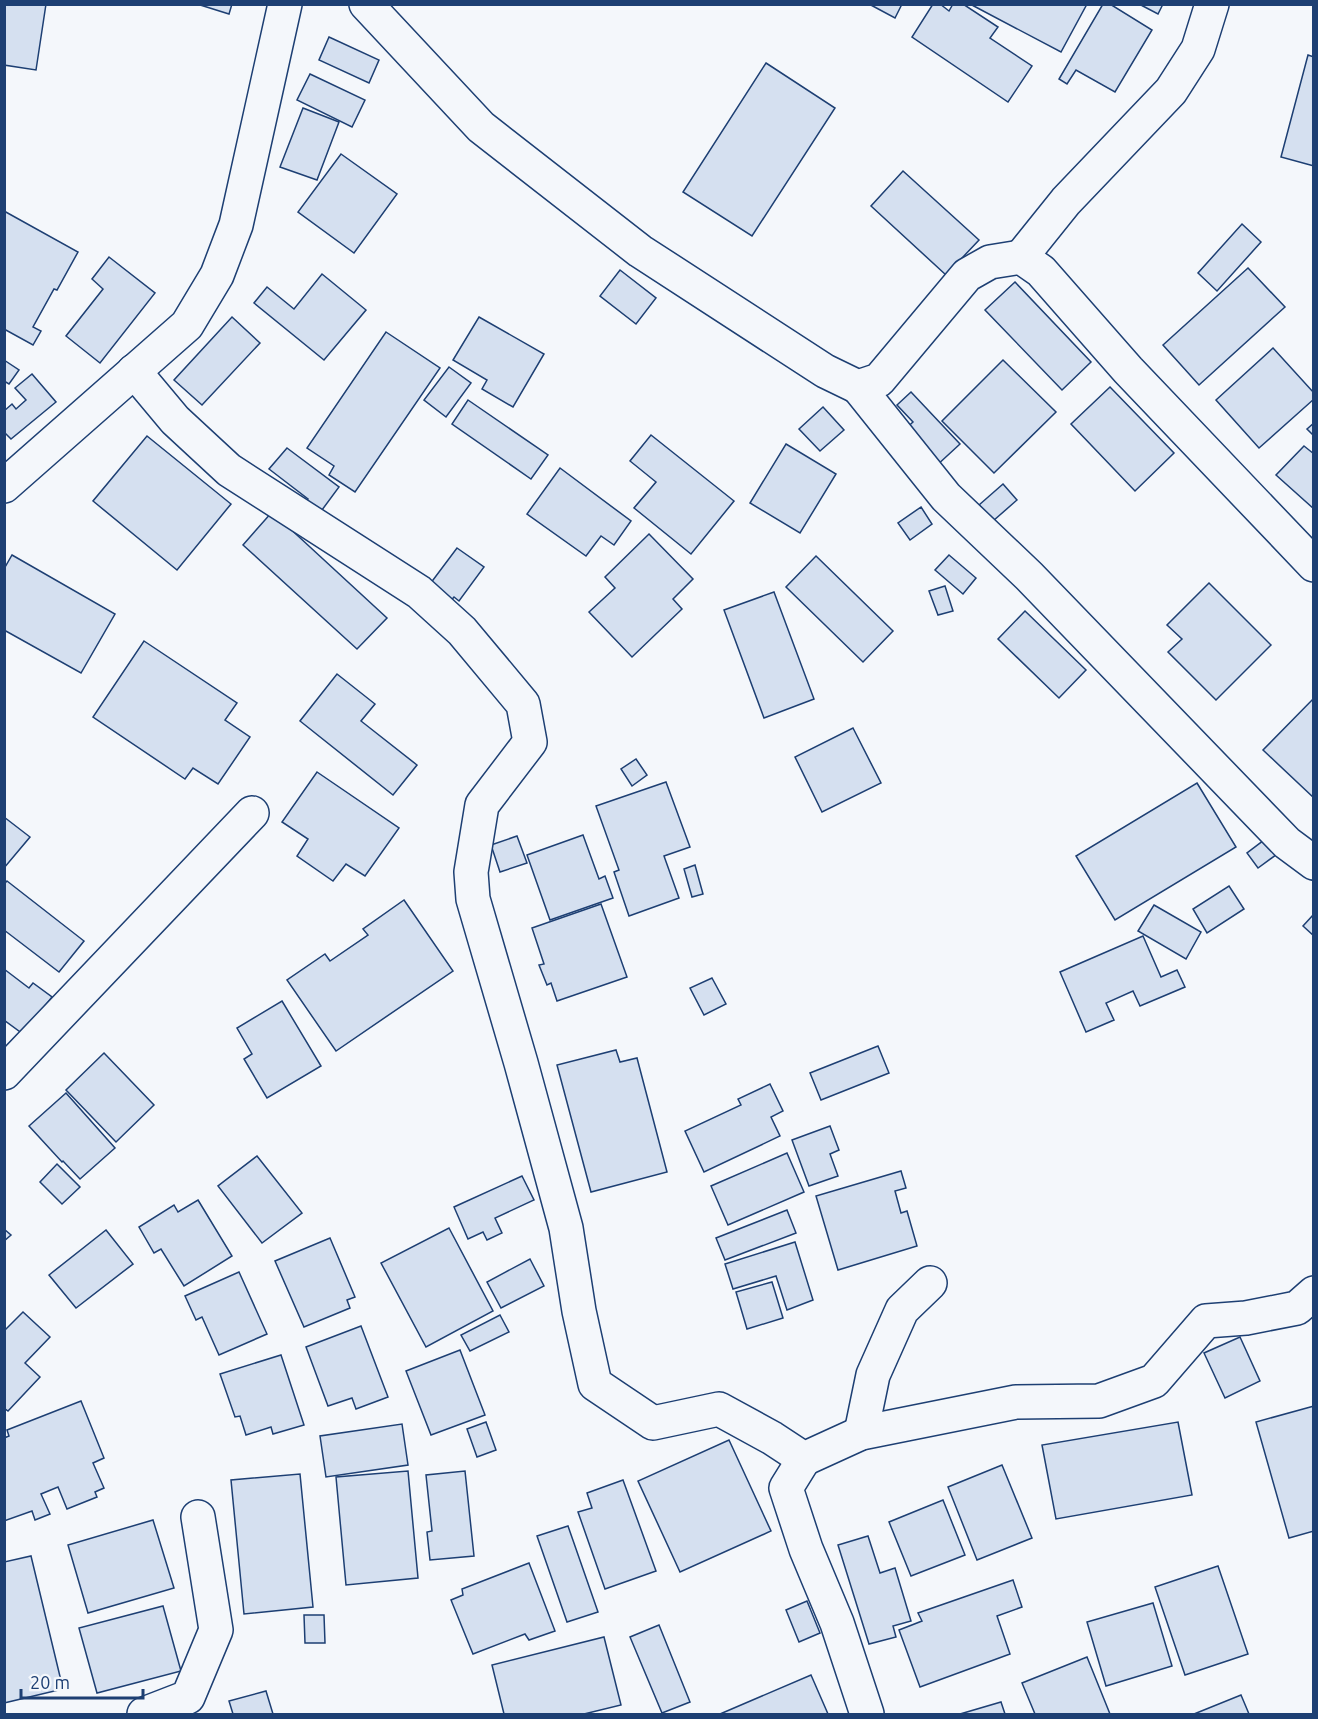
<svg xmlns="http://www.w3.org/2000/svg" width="1318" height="1719" font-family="Ubuntu,sans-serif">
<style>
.building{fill:#d5e0f0;stroke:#1d3f73;stroke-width:1.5}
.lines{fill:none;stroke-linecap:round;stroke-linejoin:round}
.minor-casing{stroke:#1d3f73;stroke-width:36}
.minor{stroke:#f4f7fb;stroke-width:33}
</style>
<rect width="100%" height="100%" fill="#f4f7fb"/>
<!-- building -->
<g class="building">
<polygon points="4,4 46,4 36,70 4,65"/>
<polygon points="197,4 232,4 229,14"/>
<polygon points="869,4 902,4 895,18"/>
<polygon points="933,4 940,4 949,11 953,4 963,4 998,27 990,38 1032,66 1008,102 912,37"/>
<polygon points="970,4 1087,4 1061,52"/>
<polygon points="1103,4 1110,4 1152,30 1115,92 1076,70 1067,84 1059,79"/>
<polygon points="1139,4 1163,4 1158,14"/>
<polygon points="329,37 379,60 369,83 319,60"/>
<polygon points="1308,55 1314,57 1314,166 1281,157"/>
<polygon points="766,63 835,108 752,236 683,192"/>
<polygon points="310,74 365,100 352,127 297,100"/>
<polygon points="303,108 339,122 317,180 280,167"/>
<polygon points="341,154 397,194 354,253 298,212"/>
<polygon points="903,171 979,240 946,275 871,206"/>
<polygon points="4,211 78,252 57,290 54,289 33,327 41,331 33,345 4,329"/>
<polygon points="1242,224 1261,242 1217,291 1198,273"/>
<polygon points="109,257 155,293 100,363 66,336 103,289 92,279"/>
<polygon points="1248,268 1285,307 1199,385 1163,345"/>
<polygon points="620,270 656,298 636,324 600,296"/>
<polygon points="322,274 366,310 324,360 254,303 267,287 294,309"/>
<polygon points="1015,282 1091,362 1062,390 985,310"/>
<polygon points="232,317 260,343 202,405 174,380"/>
<polygon points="479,317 544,354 513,407 482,389 487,380 453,360"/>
<polygon points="386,332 440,368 355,492 329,475 334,466 307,448"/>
<polygon points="1273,348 1314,393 1314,399 1259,448 1216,400"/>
<polygon points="4,360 19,370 9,384 4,381"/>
<polygon points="1003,360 1056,412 994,473 942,421"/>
<polygon points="449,367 471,383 446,417 424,400"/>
<polygon points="32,374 56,402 11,439 4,432 4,411 12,404 16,409 26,400 15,388"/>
<polygon points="1110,387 1174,453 1135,491 1071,424"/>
<polygon points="911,392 960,444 935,467 902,432 913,422 897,405"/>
<polygon points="468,400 548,455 531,479 452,424"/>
<polygon points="823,407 844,430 820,451 799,429"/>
<polygon points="1314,423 1314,436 1307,429"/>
<polygon points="651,435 734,501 691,554 634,508 656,482 630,461"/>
<polygon points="147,436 231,504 177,570 93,501"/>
<polygon points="786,444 836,474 800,533 750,503"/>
<polygon points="1304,446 1314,454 1314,509 1276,475"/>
<polygon points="287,448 339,487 319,514 306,503 308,499 269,469"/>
<polygon points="560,468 631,521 614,545 601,536 586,556 527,514"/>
<polygon points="1003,484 1017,500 993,521 979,505"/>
<polygon points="921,507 932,524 910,540 898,523"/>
<polygon points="272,512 387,618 357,649 243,545"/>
<polygon points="649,534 693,579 673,599 682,609 632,657 589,612 615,588 605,577"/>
<polygon points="457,548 484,567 459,601 454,597 448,604 430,584"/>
<polygon points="12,555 115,614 81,673 4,630 4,569"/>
<polygon points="949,555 976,578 963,594 935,570"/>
<polygon points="816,556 893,631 863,662 786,587"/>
<polygon points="1209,583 1271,645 1216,700 1168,652 1182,639 1167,625"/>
<polygon points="945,586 953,611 938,615 929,591"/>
<polygon points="774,592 814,699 764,718 724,610"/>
<polygon points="1025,611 1086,670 1059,698 998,639"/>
<polygon points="144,641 237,703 225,720 250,737 218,784 193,768 185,779 93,717"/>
<polygon points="337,674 375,704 361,721 417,765 393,795 300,721"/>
<polygon points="1314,698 1314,798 1263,750"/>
<polygon points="853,728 881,783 822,812 795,757"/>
<polygon points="636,759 647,775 632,786 621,769"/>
<polygon points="317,772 399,828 365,876 346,864 333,881 297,856 308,839 282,822"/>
<polygon points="666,782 690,847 664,856 679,898 629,916 614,872 619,870 596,806"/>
<polygon points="1197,783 1236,847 1115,920 1076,856"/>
<polygon points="4,817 30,837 4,868"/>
<polygon points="1272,834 1284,849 1258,868 1247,853"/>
<polygon points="583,835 599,879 605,876 613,898 550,920 527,855"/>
<polygon points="517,836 527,863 500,872 491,845"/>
<polygon points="695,865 703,894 692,897 684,869"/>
<polygon points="7,881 84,941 59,972 4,930 4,884"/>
<polygon points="1229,886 1244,909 1207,933 1193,909"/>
<polygon points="404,900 453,971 336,1051 287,980 325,954 330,961 368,935 363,929"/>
<polygon points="601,904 627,977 557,1001 551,983 547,985 539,965 544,964 532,928"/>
<polygon points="1154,905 1201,932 1186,959 1138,931"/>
<polygon points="1314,914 1314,936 1303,926"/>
<polygon points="1143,936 1161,977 1177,970 1185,987 1140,1006 1133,991 1106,1003 1114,1020 1086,1032 1060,972"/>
<polygon points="4,969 29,988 33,983 52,997 23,1034 4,1020"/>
<polygon points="712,978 726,1004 704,1015 690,988"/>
<polygon points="282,1001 321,1066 267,1098 244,1059 252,1054 237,1028"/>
<polygon points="878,1046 889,1073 821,1100 810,1073"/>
<polygon points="616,1050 620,1062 637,1058 667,1172 591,1192 557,1065"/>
<polygon points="104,1053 154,1105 116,1142 66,1090"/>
<polygon points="770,1084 783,1111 771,1117 780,1136 704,1172 685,1131 741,1105 738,1099"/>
<polygon points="66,1093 115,1148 80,1179 63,1161 62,1162 29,1126"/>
<polygon points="830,1126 839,1150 830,1154 838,1176 809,1186 792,1140"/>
<polygon points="787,1153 804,1192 728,1225 711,1186"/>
<polygon points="257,1156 302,1213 262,1243 218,1186"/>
<polygon points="57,1164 80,1187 62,1204 40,1182"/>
<polygon points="901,1171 906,1188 895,1191 901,1213 907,1211 917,1246 838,1270 816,1196"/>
<polygon points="522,1176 534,1200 495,1218 502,1233 487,1240 483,1232 468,1239 454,1207"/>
<polygon points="198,1200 232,1256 184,1286 161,1249 154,1253 139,1227 174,1205 178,1212"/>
<polygon points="787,1210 796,1233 725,1260 716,1238"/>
<polygon points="449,1228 493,1311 426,1347 381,1263"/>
<polygon points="4,1229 11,1235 4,1241"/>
<polygon points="106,1230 133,1264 76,1308 49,1275"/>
<polygon points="330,1238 355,1297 347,1300 350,1308 304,1327 275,1261"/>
<polygon points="795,1242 813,1300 787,1310 776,1276 733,1289 725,1264"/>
<polygon points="530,1259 544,1286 501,1308 487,1282"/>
<polygon points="239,1272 267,1334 219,1355 202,1317 196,1320 185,1296"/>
<polygon points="772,1282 783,1318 747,1329 736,1292"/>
<polygon points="23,1312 50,1337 25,1363 40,1377 8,1411 4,1408 4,1331"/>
<polygon points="500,1315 509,1332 470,1351 461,1335"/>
<polygon points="361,1326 388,1397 356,1409 352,1398 328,1406 306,1347"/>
<polygon points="1240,1337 1260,1381 1225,1398 1204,1353"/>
<polygon points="460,1350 485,1415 431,1435 406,1371"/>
<polygon points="281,1355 304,1425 273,1434 271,1427 246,1435 240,1416 235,1417 220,1374"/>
<polygon points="81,1401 104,1458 93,1463 104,1488 95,1492 97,1497 67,1509 58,1487 41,1494 50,1514 35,1520 32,1511 4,1521 4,1438 9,1436 7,1430"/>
<polygon points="1314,1406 1314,1531 1289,1538 1256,1422"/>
<polygon points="486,1422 496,1450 477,1457 467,1429"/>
<polygon points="1178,1422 1192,1495 1056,1519 1042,1445"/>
<polygon points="402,1424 408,1465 326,1477 320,1436"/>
<polygon points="729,1440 771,1531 680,1572 638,1481"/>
<polygon points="1002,1465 1032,1538 977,1560 948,1487"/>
<polygon points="408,1471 418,1578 346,1585 336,1477"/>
<polygon points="465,1471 474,1556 430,1560 427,1532 432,1531 426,1475"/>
<polygon points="300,1474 313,1607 244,1614 231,1480"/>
<polygon points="623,1480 656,1571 605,1589 578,1512 592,1508 587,1493"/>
<polygon points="943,1500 965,1555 911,1576 889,1522"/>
<polygon points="153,1520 174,1588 88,1613 68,1545"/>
<polygon points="568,1526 598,1612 567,1622 537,1536"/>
<polygon points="868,1536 880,1573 895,1568 911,1621 893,1626 896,1637 869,1644 838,1545"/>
<polygon points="31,1556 63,1689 4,1703 4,1562"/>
<polygon points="529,1563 555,1631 529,1640 525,1634 473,1654 451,1600 463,1595 462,1589"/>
<polygon points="1218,1566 1248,1654 1185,1675 1155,1587"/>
<polygon points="1013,1580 1022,1607 997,1616 1010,1654 920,1687 899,1630 922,1621 918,1613"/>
<polygon points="807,1601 820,1633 799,1642 786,1610"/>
<polygon points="1153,1603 1172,1666 1106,1686 1087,1622"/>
<polygon points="163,1606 181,1671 97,1693 79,1628"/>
<polygon points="304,1615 324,1615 325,1643 305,1643"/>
<polygon points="659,1625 690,1702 662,1713 630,1637"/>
<polygon points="604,1637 621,1705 584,1714 504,1714 492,1665"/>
<polygon points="1087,1657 1110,1714 1035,1714 1022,1683"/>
<polygon points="811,1675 828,1714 720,1714"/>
<polygon points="266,1691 273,1714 233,1714 229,1701"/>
<polygon points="1241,1695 1249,1714 1194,1714"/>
<polygon points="1001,1702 1005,1714 960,1714"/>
</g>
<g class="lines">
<defs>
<g id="minor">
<polyline points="366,4 481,127 640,251 825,371 858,387 879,380 967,275 990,262 1021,257 1041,271 1128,370 1314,565"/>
<polyline points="1021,257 1066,201 1171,91 1198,49 1212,4"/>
<polyline points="134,371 175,420 229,470 419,592 462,631 523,704 530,742 482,805 471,872 473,899 521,1063 566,1228 579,1311 595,1384 653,1423 719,1409 772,1438 804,1459 861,1433 1016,1402 1099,1401 1154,1381 1206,1321 1246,1318 1297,1308 1314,1293"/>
<polyline points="858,387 946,497 1029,576 1287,843 1314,863"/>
<polyline points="4,486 187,325 217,275 236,225 285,4"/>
<polyline points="4,1073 252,813"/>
<polyline points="861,1433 873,1375 902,1310 930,1283"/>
<polyline points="804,1459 786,1488 806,1549 837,1623 867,1714"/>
<polyline points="144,1714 188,1697 216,1630 198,1517"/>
</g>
</defs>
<!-- minor casing -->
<use href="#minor" class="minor-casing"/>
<!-- minor -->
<use href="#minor" class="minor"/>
</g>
<!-- border -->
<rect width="1318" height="1719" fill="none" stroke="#1d3f73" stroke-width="12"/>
<!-- scale -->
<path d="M21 1689v9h122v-9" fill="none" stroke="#1d3f73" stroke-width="3"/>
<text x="30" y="1689" font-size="18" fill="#1d3f73" stroke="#f4f7fb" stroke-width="4.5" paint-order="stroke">20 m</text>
</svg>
